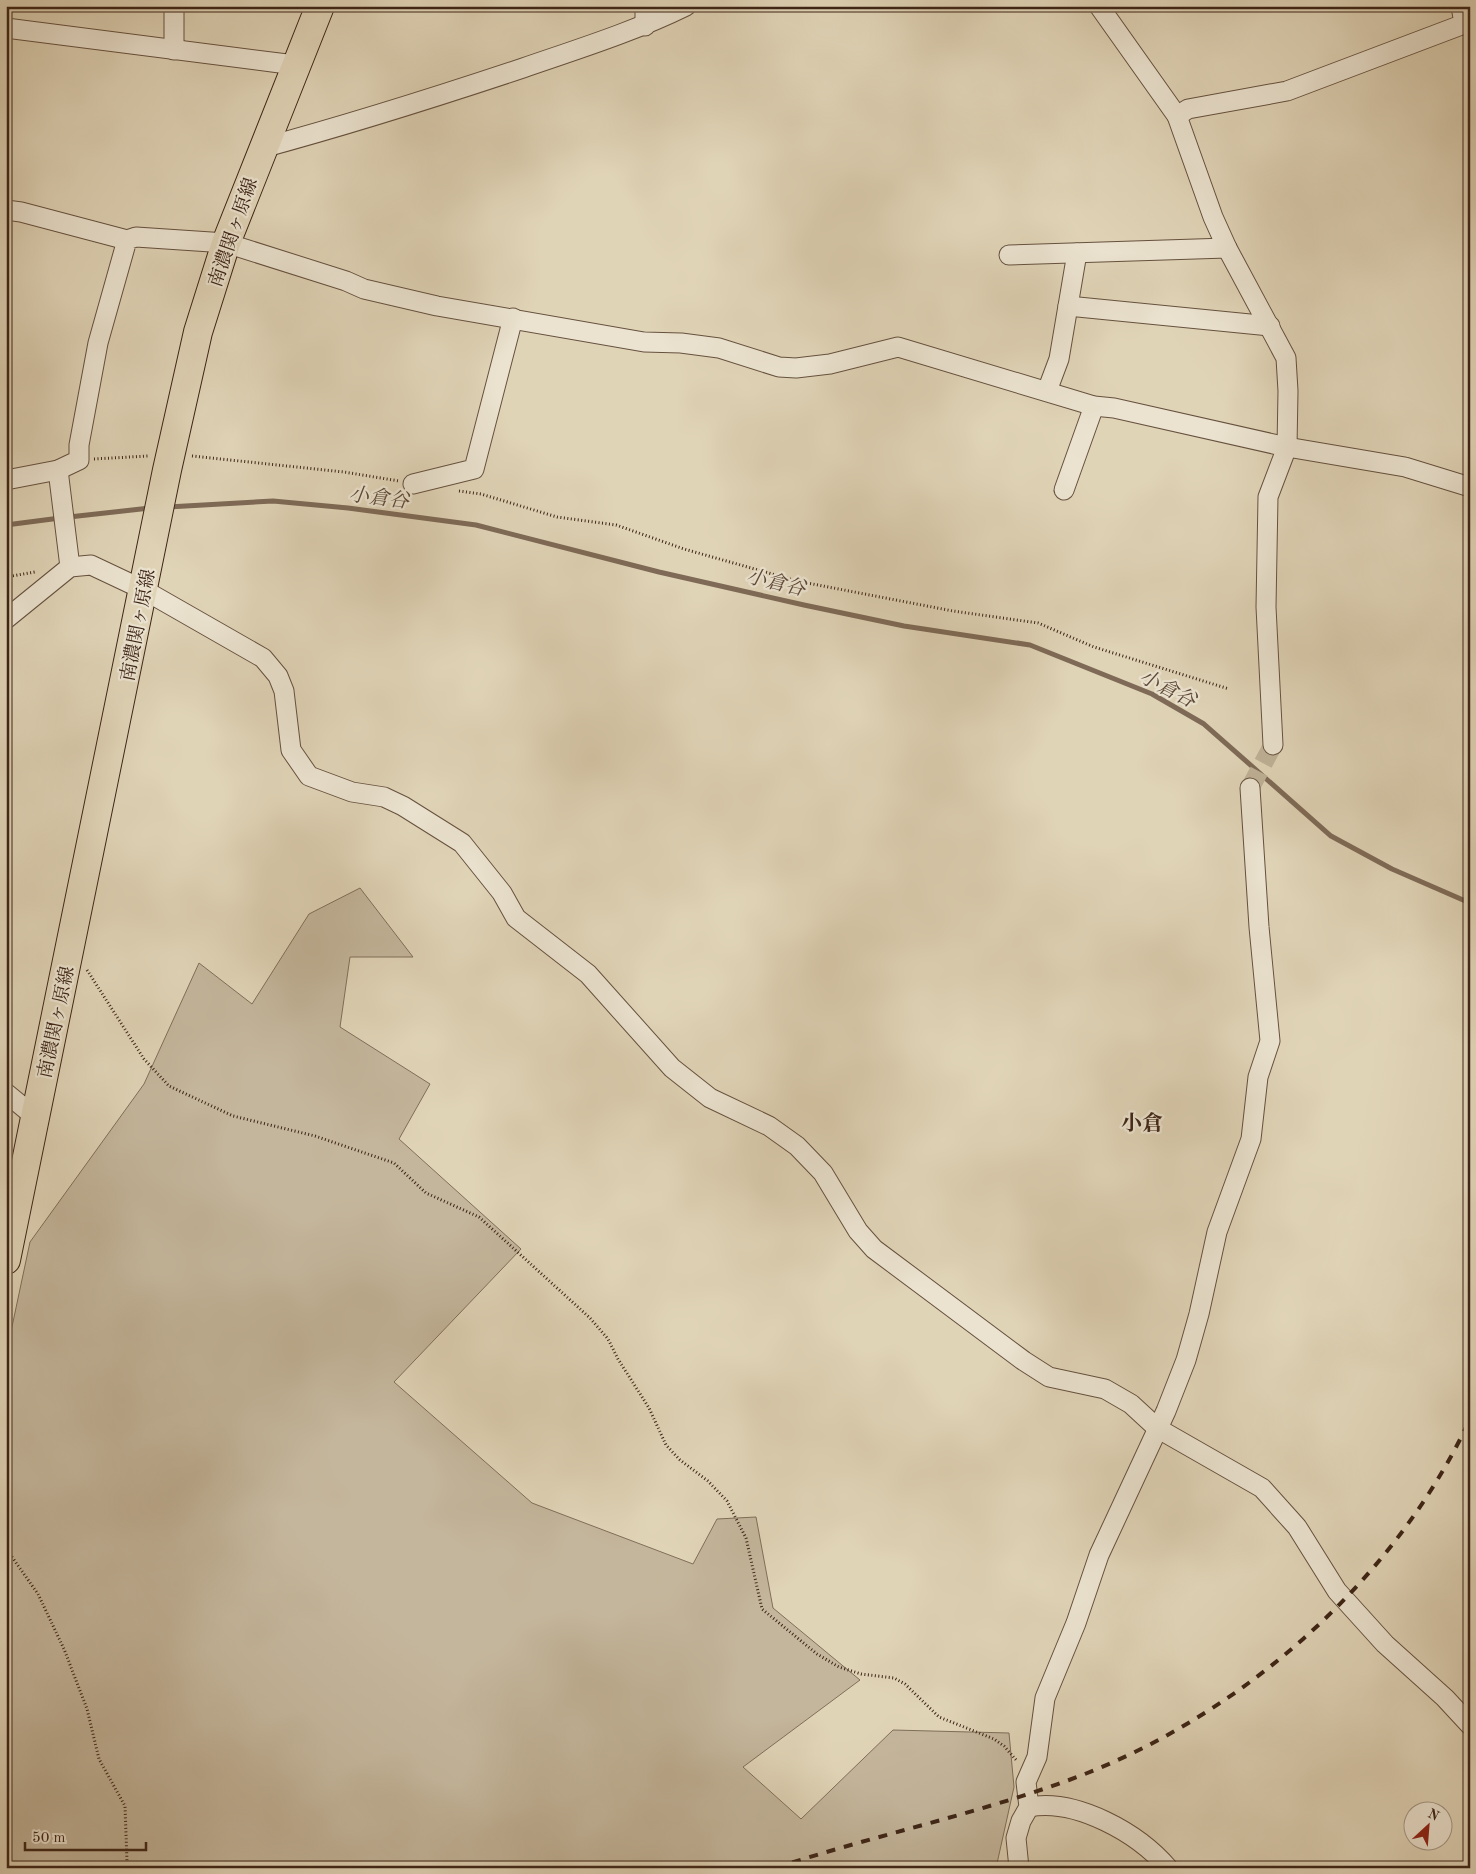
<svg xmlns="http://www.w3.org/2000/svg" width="1476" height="1874" font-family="'Old Standard TT','Noto Serif JP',serif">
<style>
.green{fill:#c4b69c;stroke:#806e5a}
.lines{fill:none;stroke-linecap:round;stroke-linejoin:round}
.stream{stroke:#7e6a57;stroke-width:5}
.minor-tunnel{stroke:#bfb197;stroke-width:19;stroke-dasharray:19 9;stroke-linecap:butt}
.minor-casing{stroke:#66513f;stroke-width:21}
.primary-casing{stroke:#3d2517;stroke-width:30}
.path{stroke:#3d2517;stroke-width:3;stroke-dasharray:1 2.5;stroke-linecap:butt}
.minor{stroke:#ebe3d0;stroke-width:19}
.primary{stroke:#e0d4b7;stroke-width:28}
.rail{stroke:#3d2517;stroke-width:4;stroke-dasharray:9 9;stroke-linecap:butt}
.labels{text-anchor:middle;stroke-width:4.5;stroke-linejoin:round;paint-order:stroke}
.street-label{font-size:19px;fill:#3d2517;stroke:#ebe3d0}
.water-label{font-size:20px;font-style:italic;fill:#5d4837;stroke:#ebe3d0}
.quarter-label{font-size:21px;font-weight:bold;fill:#3d2517;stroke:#ebe3d0}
</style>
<rect width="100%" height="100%" fill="#e0d4b7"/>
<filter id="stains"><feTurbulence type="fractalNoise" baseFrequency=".004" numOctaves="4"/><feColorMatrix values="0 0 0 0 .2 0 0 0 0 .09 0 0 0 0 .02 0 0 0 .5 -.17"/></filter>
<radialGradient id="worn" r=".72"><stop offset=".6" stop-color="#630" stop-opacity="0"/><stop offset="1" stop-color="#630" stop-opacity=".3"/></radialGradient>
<!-- green -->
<polygon class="green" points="360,888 413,957 350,957 340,1027 430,1084 399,1139 521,1249 394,1382 532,1503 693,1564 717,1519 756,1517 773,1608 860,1680 743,1767 801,1819 893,1730 1009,1733 1014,1787 996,1868 6,1868 6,1355 30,1242 144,1084 199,963 252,1004 309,914"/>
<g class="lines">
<!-- stream -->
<g class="stream">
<polyline points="168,507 273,501 348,508 476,525 659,572 804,605 904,626 1030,645 1152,694 1204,724 1331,836 1392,869 1470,903"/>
<polyline points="69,517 150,508"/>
<polyline points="6,525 60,518"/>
</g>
<!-- minor-tunnel -->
<polyline class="minor-tunnel" points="1250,788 1273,745"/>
<defs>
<g id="minor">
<polyline points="174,6 174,50"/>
<polyline points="1099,6 1177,116 1213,217 1227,248 1286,358 1288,391 1287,447 1268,497 1266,607 1273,745"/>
<polyline points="645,26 645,6"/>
<polyline points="6,28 295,65"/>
<polyline points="1177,116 1188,109 1287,91 1464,24 1461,6"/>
<path d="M 262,148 C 351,124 436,97 523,68 C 578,49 633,32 686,6"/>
<polyline points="6,210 21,212 127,240"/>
<polyline points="1009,255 1227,248"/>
<polyline points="1068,306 1270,326"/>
<polyline points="1047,391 1059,359 1077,253"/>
<polyline points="58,470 70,567"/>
<polyline points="6,480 58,470 79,460 79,445 98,343 127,240 136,237 226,243 346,281 364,289 437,306 644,342 681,343 719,348 779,367 796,368 830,364 898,347 1094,406 1114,408 1287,447 1405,467 1470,487"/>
<polyline points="413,484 474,469 513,318"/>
<polyline points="1064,490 1094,406"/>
<polyline points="6,619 70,567 91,565 144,590 263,658 278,676 284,691 291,750 309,776 352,792 384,797 403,806 462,843 502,893 516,918 588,974 672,1068 710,1098 769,1126 797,1146 823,1173 858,1231 874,1249 1024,1361 1049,1377 1105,1389 1131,1404 1157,1428 1262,1488 1297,1527 1337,1591 1385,1644 1445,1698 1470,1725"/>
<polyline points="6,1093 34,1116"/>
<path d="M 1029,1807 C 1076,1798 1138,1833 1168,1868"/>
<polyline points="1019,1868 1016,1838 1021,1821 1029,1807 1026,1782 1037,1757 1045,1698 1076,1623 1099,1555 1166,1411 1186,1360 1199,1314 1217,1232 1251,1139 1258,1077 1270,1041 1259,927 1250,788"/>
</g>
<polyline id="primary" points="6,1260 167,470 198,332 226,243 320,6"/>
</defs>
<!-- minor casing -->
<use href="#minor" class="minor-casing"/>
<!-- primary casing -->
<use href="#primary" class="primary-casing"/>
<!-- path -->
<g class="path">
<polyline points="192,456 344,472 399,481"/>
<polyline points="94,459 148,456"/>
<polyline points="459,491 481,494 557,517 616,525 684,549 797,581 953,611 1038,623 1094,647 1229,689"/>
<polyline points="6,577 35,572"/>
<polyline points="87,970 144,1059 169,1086 233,1116 315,1136 394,1163 426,1193 479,1217 590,1318 608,1339 618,1359 649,1408 666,1445 680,1460 708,1481 727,1501 746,1538 762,1609 817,1654 839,1667 861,1674 894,1678 905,1684 939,1717 994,1739 1004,1746 1017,1761"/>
<polyline points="6,1553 12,1557 38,1594 64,1649 87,1709 99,1759 125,1806 127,1862 130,1868"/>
</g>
<!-- minor -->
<use href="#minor" class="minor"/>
<!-- primary -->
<use href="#primary" class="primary"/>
<!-- rail -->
<path class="rail" d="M 775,1868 C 872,1836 973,1815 1069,1780 C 1237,1719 1394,1583 1470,1419"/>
</g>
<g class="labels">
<!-- street labels -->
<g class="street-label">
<text transform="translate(232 232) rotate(-71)" y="7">南濃関ヶ原線</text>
<text transform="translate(137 625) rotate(-79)" y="7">南濃関ヶ原線</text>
<text transform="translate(55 1022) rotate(-78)" y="7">南濃関ヶ原線</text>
</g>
<!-- water labels -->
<g class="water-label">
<text transform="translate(379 497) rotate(7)" y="7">小倉谷</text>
<text transform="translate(776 582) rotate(13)" y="7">小倉谷</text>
<text transform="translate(1168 688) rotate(27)" y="7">小倉谷</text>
</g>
<!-- quarter labels -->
<g class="quarter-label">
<text x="1142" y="1130">小倉</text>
</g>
</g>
<!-- margin -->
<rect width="1476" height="1874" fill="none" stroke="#e0d4b7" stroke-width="25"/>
<rect x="8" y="8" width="1461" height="1859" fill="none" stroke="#3d2517" stroke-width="2.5"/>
<rect x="12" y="12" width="1451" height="1849" fill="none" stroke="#3d2517"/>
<!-- north arrow -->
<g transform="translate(1428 1826) rotate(26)"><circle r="24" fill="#ebe3d0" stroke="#a59786"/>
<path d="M0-4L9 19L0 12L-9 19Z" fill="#8f2418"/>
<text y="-8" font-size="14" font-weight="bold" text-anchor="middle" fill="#3d2517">N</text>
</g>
<!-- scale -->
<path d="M25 1842v8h121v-8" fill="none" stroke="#3d2517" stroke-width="2.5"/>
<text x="32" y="1842" font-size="15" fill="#3d2517" stroke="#ebe3d0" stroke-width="4" paint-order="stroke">50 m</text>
<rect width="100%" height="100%" filter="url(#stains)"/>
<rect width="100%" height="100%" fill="url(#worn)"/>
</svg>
